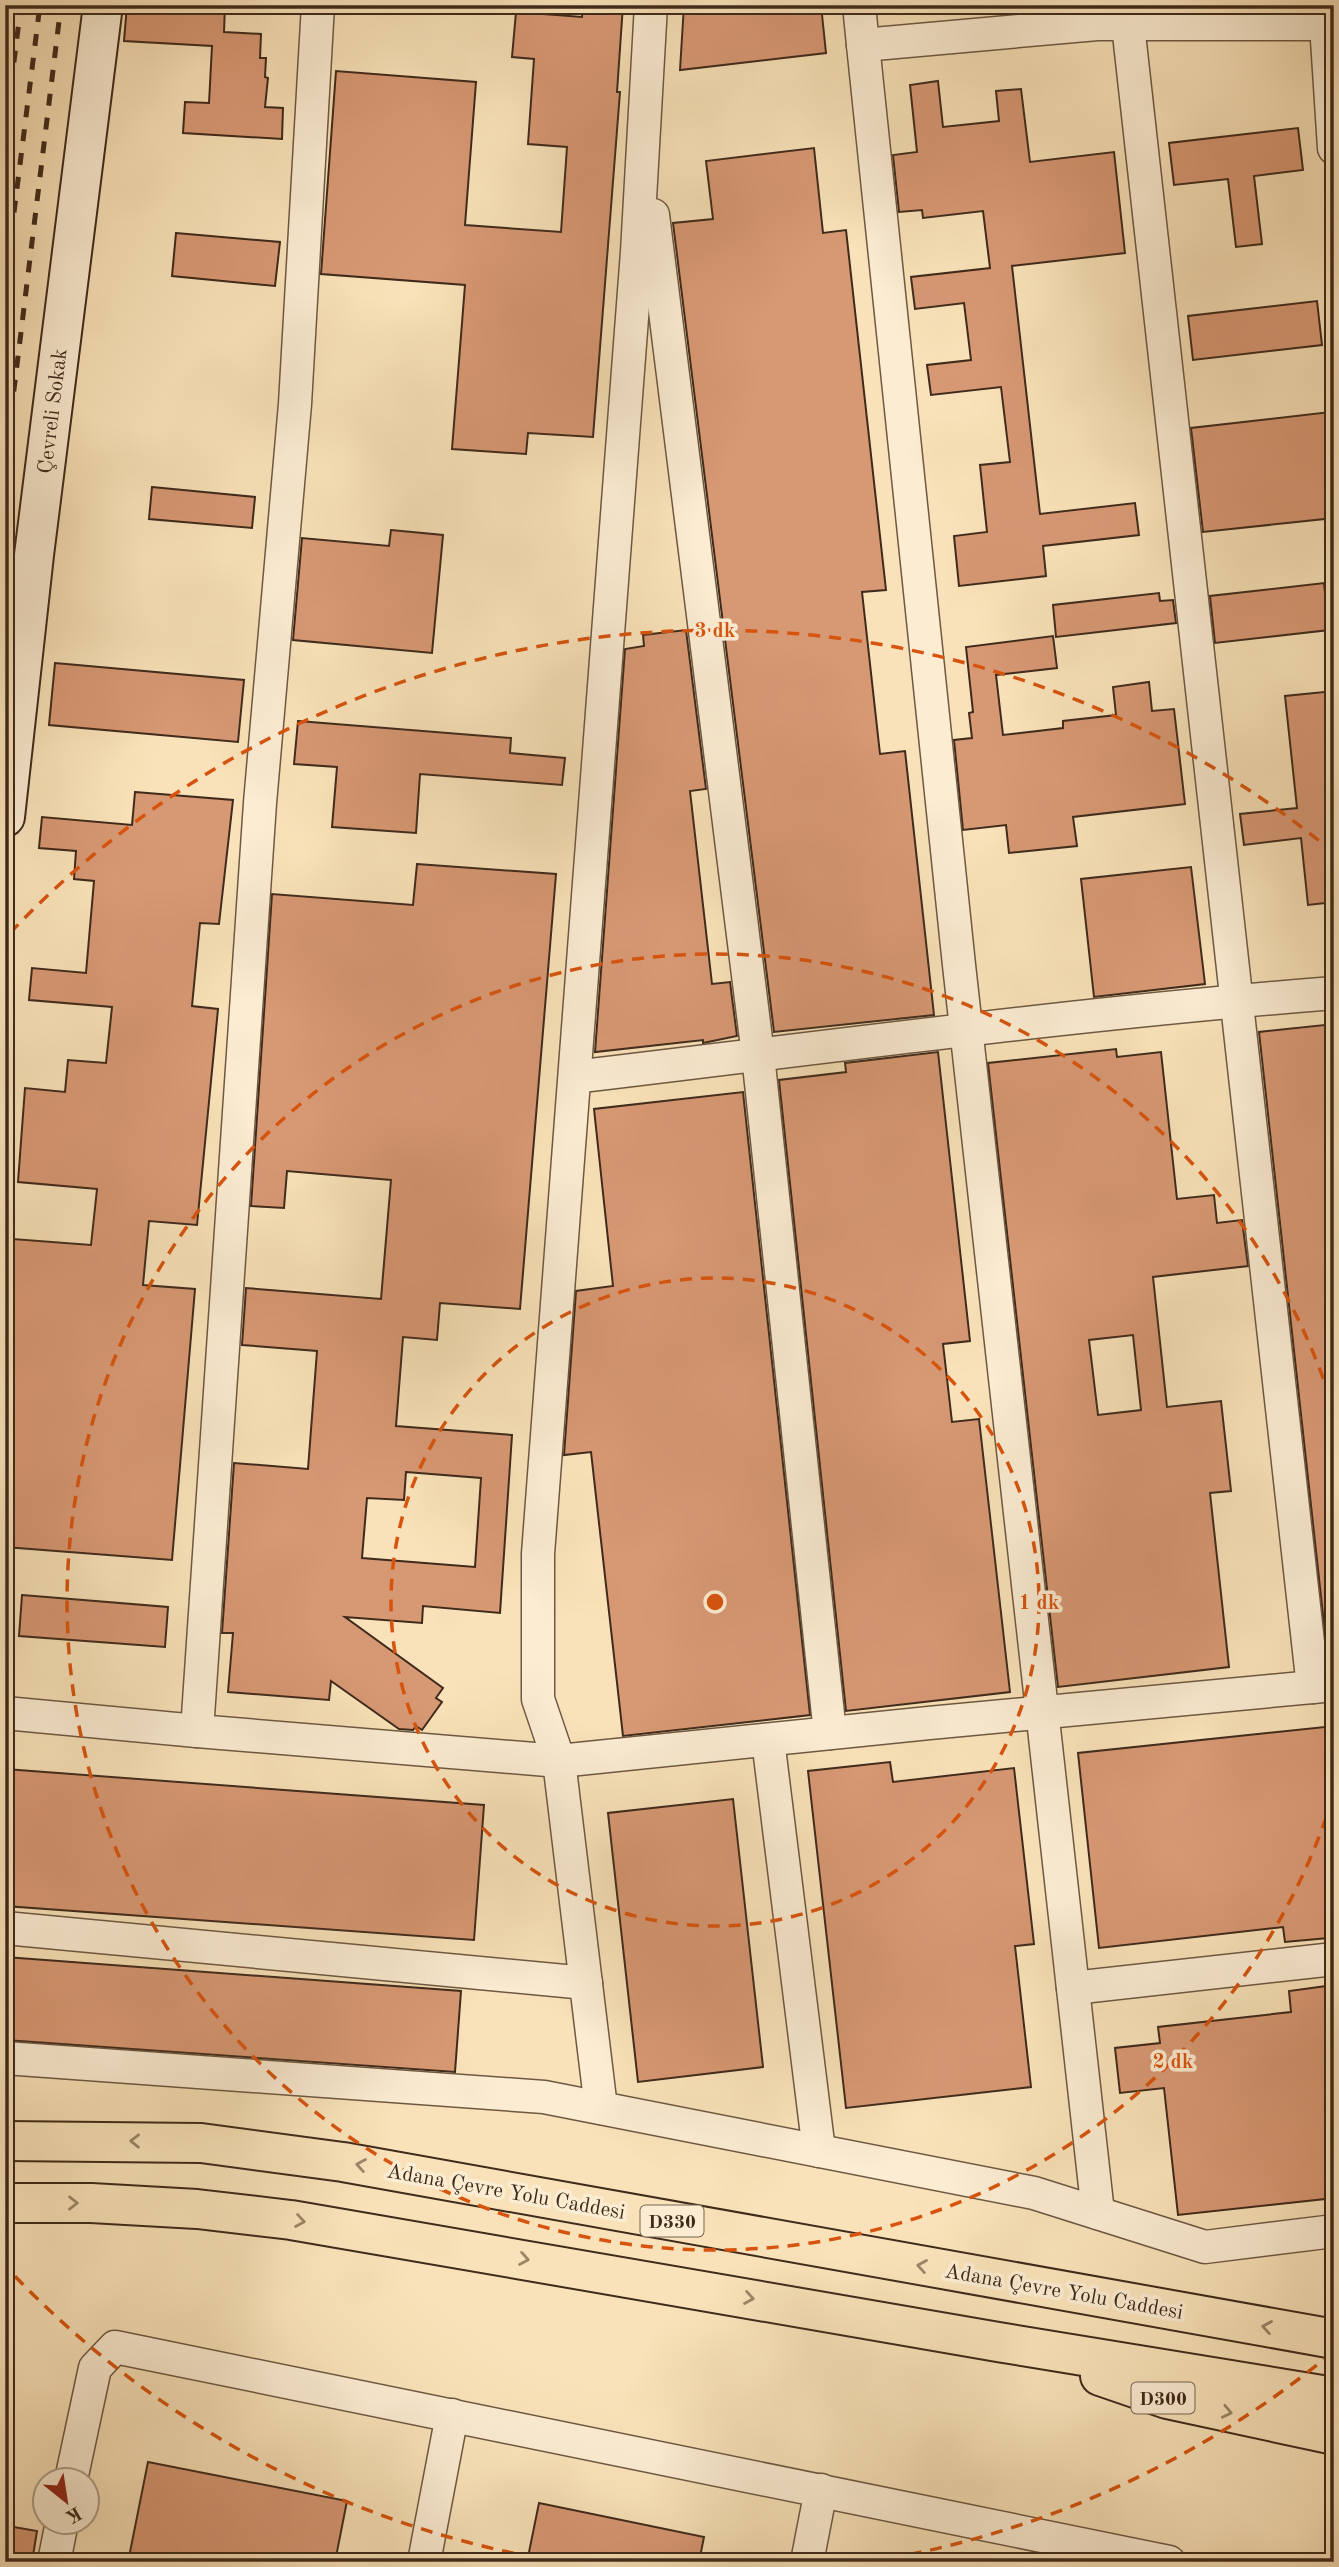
<svg xmlns="http://www.w3.org/2000/svg" width="1339" height="2567" font-family="'Old Standard TT',serif">
<style>
.building{fill:#d79874;stroke:#3f2a1b;stroke-width:2;fill-rule:evenodd}
.lines{fill:none;stroke-linecap:round;stroke-linejoin:round}
.street-casing{stroke:#6e5842;stroke-width:35}
.secondary-casing{stroke:#3f2a1b;stroke-width:42}
.highway-casing{stroke:#3f2a1b;stroke-width:42}
.street{stroke:#fbecd2;stroke-width:32}
.secondary{stroke:#fbecd2;stroke-width:38}
.highway{stroke:#f9e2b9;stroke-width:38}
.rail{stroke:#3f2a1b;stroke-width:5;stroke-dasharray:12 12;stroke-linecap:butt}
.oneway{stroke:#9c866a}
.ring{fill:none;stroke:#d7540e;stroke-width:3.5;stroke-dasharray:12 9}
.labels{text-anchor:middle;stroke-width:7;stroke-linejoin:round;paint-order:stroke}
.shield{fill:#fbecd2;stroke:#776452;stroke-width:2}
.shield-label{font-size:19px;font-weight:bold;fill:#3f2a1b}
.street-label{font-size:21px;fill:#3f2a1b;stroke:#fbecd2}
.centre{fill:#d7540e;stroke:#fbecd2;stroke-width:3.5}
.ring-label{font-size:21px;text-anchor:middle;font-weight:bold;fill:#d7540e;stroke:#fbecd2;stroke-width:7;stroke-linejoin:round;paint-order:stroke}
</style>
<rect width="100%" height="100%" fill="#f9e2b9"/>
<filter id="stains"><feTurbulence type="fractalNoise" baseFrequency=".00286" numOctaves="4"/><feColorMatrix values="0 0 0 0 .2 0 0 0 0 .09 0 0 0 0 .02 0 0 0 .5 -.17"/></filter>
<radialGradient id="worn" r=".72"><stop offset=".6" stop-color="#630" stop-opacity="0"/><stop offset="1" stop-color="#630" stop-opacity=".3"/></radialGradient>
<!-- building -->
<g class="building">
<polygon points="127,5 225,5 224,32 261,34 260,58 266,58 265,77 268,78 265,107 283,108 282,139 183,133 185,102 209,103 212,46 124,41"/>
<polygon points="583,5 623,5 617,92 620,92 593,437 528,433 526,454 452,449 465,285 321,274 336,71 476,82 465,225 561,232 567,147 528,144 534,59 512,57 516,12 582,17"/>
<polygon points="684,5 821,5 826,53 680,70"/>
<polygon points="938,81 943,127 999,121 996,91 1021,89 1030,162 1114,152 1125,253 1012,266 1040,514 1135,503 1139,535 1043,546 1046,576 959,586 954,536 987,532 980,465 1010,462 1001,387 931,395 927,365 971,360 964,303 915,309 911,277 990,268 983,211 923,218 922,210 899,212 893,155 917,152 910,85"/>
<polygon points="1298,128 1303,170 1254,176 1262,244 1236,247 1228,179 1174,185 1169,143"/>
<polygon points="814,148 823,233 846,230 886,590 862,592 880,754 905,751 934,1015 774,1032 673,223 713,219 706,161"/>
<polygon points="176,233 280,242 275,286 172,276"/>
<polygon points="1317,301 1322,345 1193,360 1188,316"/>
<polygon points="1330,412 1334,444 1334,518 1203,532 1191,428"/>
<polygon points="152,487 255,497 252,528 149,519"/>
<polygon points="391,530 443,535 432,653 293,640 302,538 389,546"/>
<polygon points="1324,583 1329,630 1215,643 1210,596"/>
<polygon points="1159,593 1160,601 1173,600 1176,623 1056,637 1053,605"/>
<polygon points="686,630 706,789 690,791 712,984 730,982 737,1036 703,1043 703,1040 595,1052 625,649 644,646 643,635"/>
<polygon points="1053,636 1057,668 996,675 1003,735 1063,728 1063,721 1116,715 1113,687 1149,682 1152,711 1174,709 1185,804 1073,817 1077,846 1009,853 1006,825 963,830 954,740 972,738 969,713 973,712 966,647"/>
<polygon points="55,663 244,680 238,742 49,725"/>
<polygon points="1334,691 1334,902 1308,905 1301,838 1244,845 1240,814 1297,808 1285,696"/>
<polygon points="298,721 511,738 510,753 565,758 562,785 420,774 416,833 332,827 337,767 294,764"/>
<polygon points="135,792 233,800 219,924 200,923 192,1006 218,1009 197,1225 149,1221 143,1285 195,1289 172,1560 5,1547 5,1332 13,1239 91,1245 97,1189 18,1182 25,1088 65,1092 68,1060 106,1063 112,1007 29,1000 32,968 86,973 94,881 74,879 76,851 39,848 42,817 132,825"/>
<path d="M 417,864 L 556,874 L 520,1309 L 440,1303 L 437,1340 L 403,1337 L 396,1426 L 512,1435 L 500,1613 L 423,1606 L 422,1623 L 345,1617 L 443,1688 L 436,1698 L 442,1702 L 422,1730 L 416,1726 L 413,1730 L 399,1729 L 331,1681 L 329,1700 L 228,1692 L 233,1633 L 222,1633 L 234,1463 L 308,1469 L 317,1351 L 242,1345 L 246,1288 L 381,1299 L 391,1180 L 287,1171 L 284,1208 L 251,1206 L 272,894 L 413,905 ZM 406,1472 L 481,1478 L 475,1567 L 362,1558 L 367,1498 L 404,1500 Z"/>
<polygon points="1191,867 1205,984 1094,997 1081,879"/>
<polygon points="1334,1024 1334,1632 1325,1633 1259,1032"/>
<path d="M 1116,1049 L 1117,1057 L 1161,1052 L 1177,1199 L 1214,1195 L 1217,1223 L 1242,1220 L 1248,1266 L 1153,1277 L 1167,1407 L 1221,1401 L 1231,1491 L 1210,1493 L 1229,1667 L 1058,1687 L 988,1063 ZM 1133,1335 L 1141,1410 L 1098,1415 L 1089,1340 Z"/>
<polygon points="938,1052 970,1341 943,1344 952,1422 979,1419 1010,1692 846,1711 779,1080 846,1072 845,1063"/>
<polygon points="743,1092 810,1715 623,1736 591,1452 564,1455 576,1291 613,1286 594,1109"/>
<polygon points="22,1595 168,1607 165,1647 19,1636"/>
<polygon points="1334,1726 1334,1922 1326,1923 1328,1938 1285,1942 1283,1927 1099,1948 1078,1753"/>
<polygon points="890,1762 893,1782 1014,1768 1034,1944 1015,1946 1031,2087 846,2108 808,1771"/>
<polygon points="5,1769 484,1805 474,1940 5,1906"/>
<polygon points="733,1799 763,2067 638,2082 608,1813"/>
<polygon points="5,1957 461,1991 455,2072 5,2040"/>
<polygon points="1334,1985 1334,2198 1178,2215 1164,2088 1120,2093 1115,2048 1160,2043 1158,2027 1291,2012 1289,1991"/>
<polygon points="148,2462 347,2501 335,2562 128,2562"/>
<polygon points="539,2503 704,2537 699,2562 527,2562"/>
<polygon points="8,2526 37,2531 32,2562 5,2562"/>
</g>
<g class="lines">
<defs>
<g id="street">
<polyline points="318,5 295,404 260,803 197,1731 559,1761 929,1723 1334,1685"/>
<polyline points="859,5 863,45"/>
<polyline points="1128,25 1313,1687"/>
<polyline points="653,215 758,1055 830,1733"/>
<path d="M 575,1077 C 827,1047 1080,1013 1334,993"/>
<polyline points="5,1713 197,1731"/>
<polyline points="768,1740 819,2151"/>
<polyline points="5,1928 586,1983"/>
<polyline points="1073,1988 1334,1959"/>
<polyline points="5,2058 544,2097 1034,2193 1205,2247 1334,2231"/>
<polyline points="601,2108 559,1761 538,1699 538,1554 637,252 651,5"/>
<polyline points="1098,2213 959,965 863,45 1097,24 1326,24 1334,148"/>
<polyline points="71,2480 95,2368 115,2347 1169,2562"/>
<polyline points="54,2562 62,2522"/>
<polyline points="424,2562 452,2415"/>
<polyline points="807,2562 821,2490"/>
</g>
<polyline id="secondary" points="5,817 34,555 103,5"/>
<g id="highway">
<polyline points="5,2141 201,2143 343,2162 1334,2339"/>
<polyline points="5,2203 91,2203 197,2209 291,2220 998,2342 1334,2397"/>
<polyline points="1100,2376 1167,2399 1334,2435"/>
</g>
</defs>
<!-- street casing -->
<use href="#street" class="street-casing"/>
<!-- secondary casing -->
<use href="#secondary" class="secondary-casing"/>
<!-- highway casing -->
<use href="#highway" class="highway-casing"/>
<!-- street -->
<use href="#street" class="street"/>
<!-- secondary -->
<use href="#secondary" class="secondary"/>
<!-- highway -->
<use href="#highway" class="highway"/>
<!-- rail -->
<g class="rail">
<polyline points="5,134 21,5"/>
<polyline points="5,284 40,5"/>
<polyline points="5,463 61,5"/>
</g>
</g>
<!-- one-way arrows -->
<defs><path id="oneway-chevron" d="M-2-3.5L2.5 0L-2 3.5" fill="none" stroke-width="1.6" stroke-linecap="round" stroke-linejoin="round" transform="scale(1.75)"/></defs>
<g class="oneway">
<use href="#oneway-chevron" transform="translate(135 2141) rotate(-179)"/>
<use href="#oneway-chevron" transform="translate(361 2165) rotate(-170)"/>
<use href="#oneway-chevron" transform="translate(73 2203)"/>
<use href="#oneway-chevron" transform="translate(300 2221) rotate(9)"/>
<use href="#oneway-chevron" transform="translate(524 2259) rotate(10)"/>
<use href="#oneway-chevron" transform="translate(922 2266) rotate(-170)"/>
<use href="#oneway-chevron" transform="translate(749 2298) rotate(10)"/>
<use href="#oneway-chevron" transform="translate(1267 2327) rotate(-170)"/>
<use href="#oneway-chevron" transform="translate(1227 2412) rotate(12)"/>
</g>
<!-- distance rings -->
<g class="ring">
<circle cx="715" cy="1602" r="324"/>
<path d="M1333 1797A648 648 0 1 1 1333 1407"/>
<path d="M1333 2352A972 972 0 0 1 875 2561M555 2561A972 972 0 0 1 10 2271M10 933A972 972 0 0 1 1333 852"/>
</g>
<g class="labels">
<!-- shield labels -->
<g class="shield">
<rect x="640.5" y="2205.5" width="63" height="31" rx="5"/>
<rect x="1131.5" y="2382.5" width="63" height="31" rx="5"/>
</g>
<g class="shield-label">
<text x="672" y="2228">D330</text>
<text x="1163" y="2405">D300</text>
</g>
<!-- street labels -->
<g class="street-label">
<text transform="translate(52 411) rotate(-83)" y="7">Çevreli Sokak</text>
<text transform="translate(506 2191) rotate(10)" y="7">Adana Çevre Yolu Caddesi</text>
<text transform="translate(1064 2291) rotate(10)" y="7">Adana Çevre Yolu Caddesi</text>
</g>
</g>
<circle cx="715" cy="1602" r="10" class="centre"/>
<g class="ring-label">
<text x="715" y="637">3 dk</text>
<text x="1039" y="1609">1 dk</text>
<text x="1173" y="2068">2 dk</text>
</g>
<!-- margin -->
<rect width="1339" height="2567" fill="none" stroke="#f9e2b9" stroke-width="28"/>
<rect x="7" y="7" width="1325" height="2553" fill="none" stroke="#3f2a1b" stroke-width="3.5"/>
<rect x="14" y="14" width="1311" height="2539" fill="none" stroke="#3f2a1b" stroke-width="2"/>
<!-- north arrow -->
<g transform="translate(66 2501) rotate(150)"><circle r="33" fill="#fbecd2" stroke="#b09e89" stroke-width="2"/>
<path d="M0-5L12 26L0 18L-12 26Z" fill="#8f2418"/>
<text y="-10" font-size="19" font-weight="bold" text-anchor="middle" fill="#3f2a1b">K</text>
</g>
<rect width="100%" height="100%" filter="url(#stains)"/>
<rect width="100%" height="100%" fill="url(#worn)"/>
</svg>
